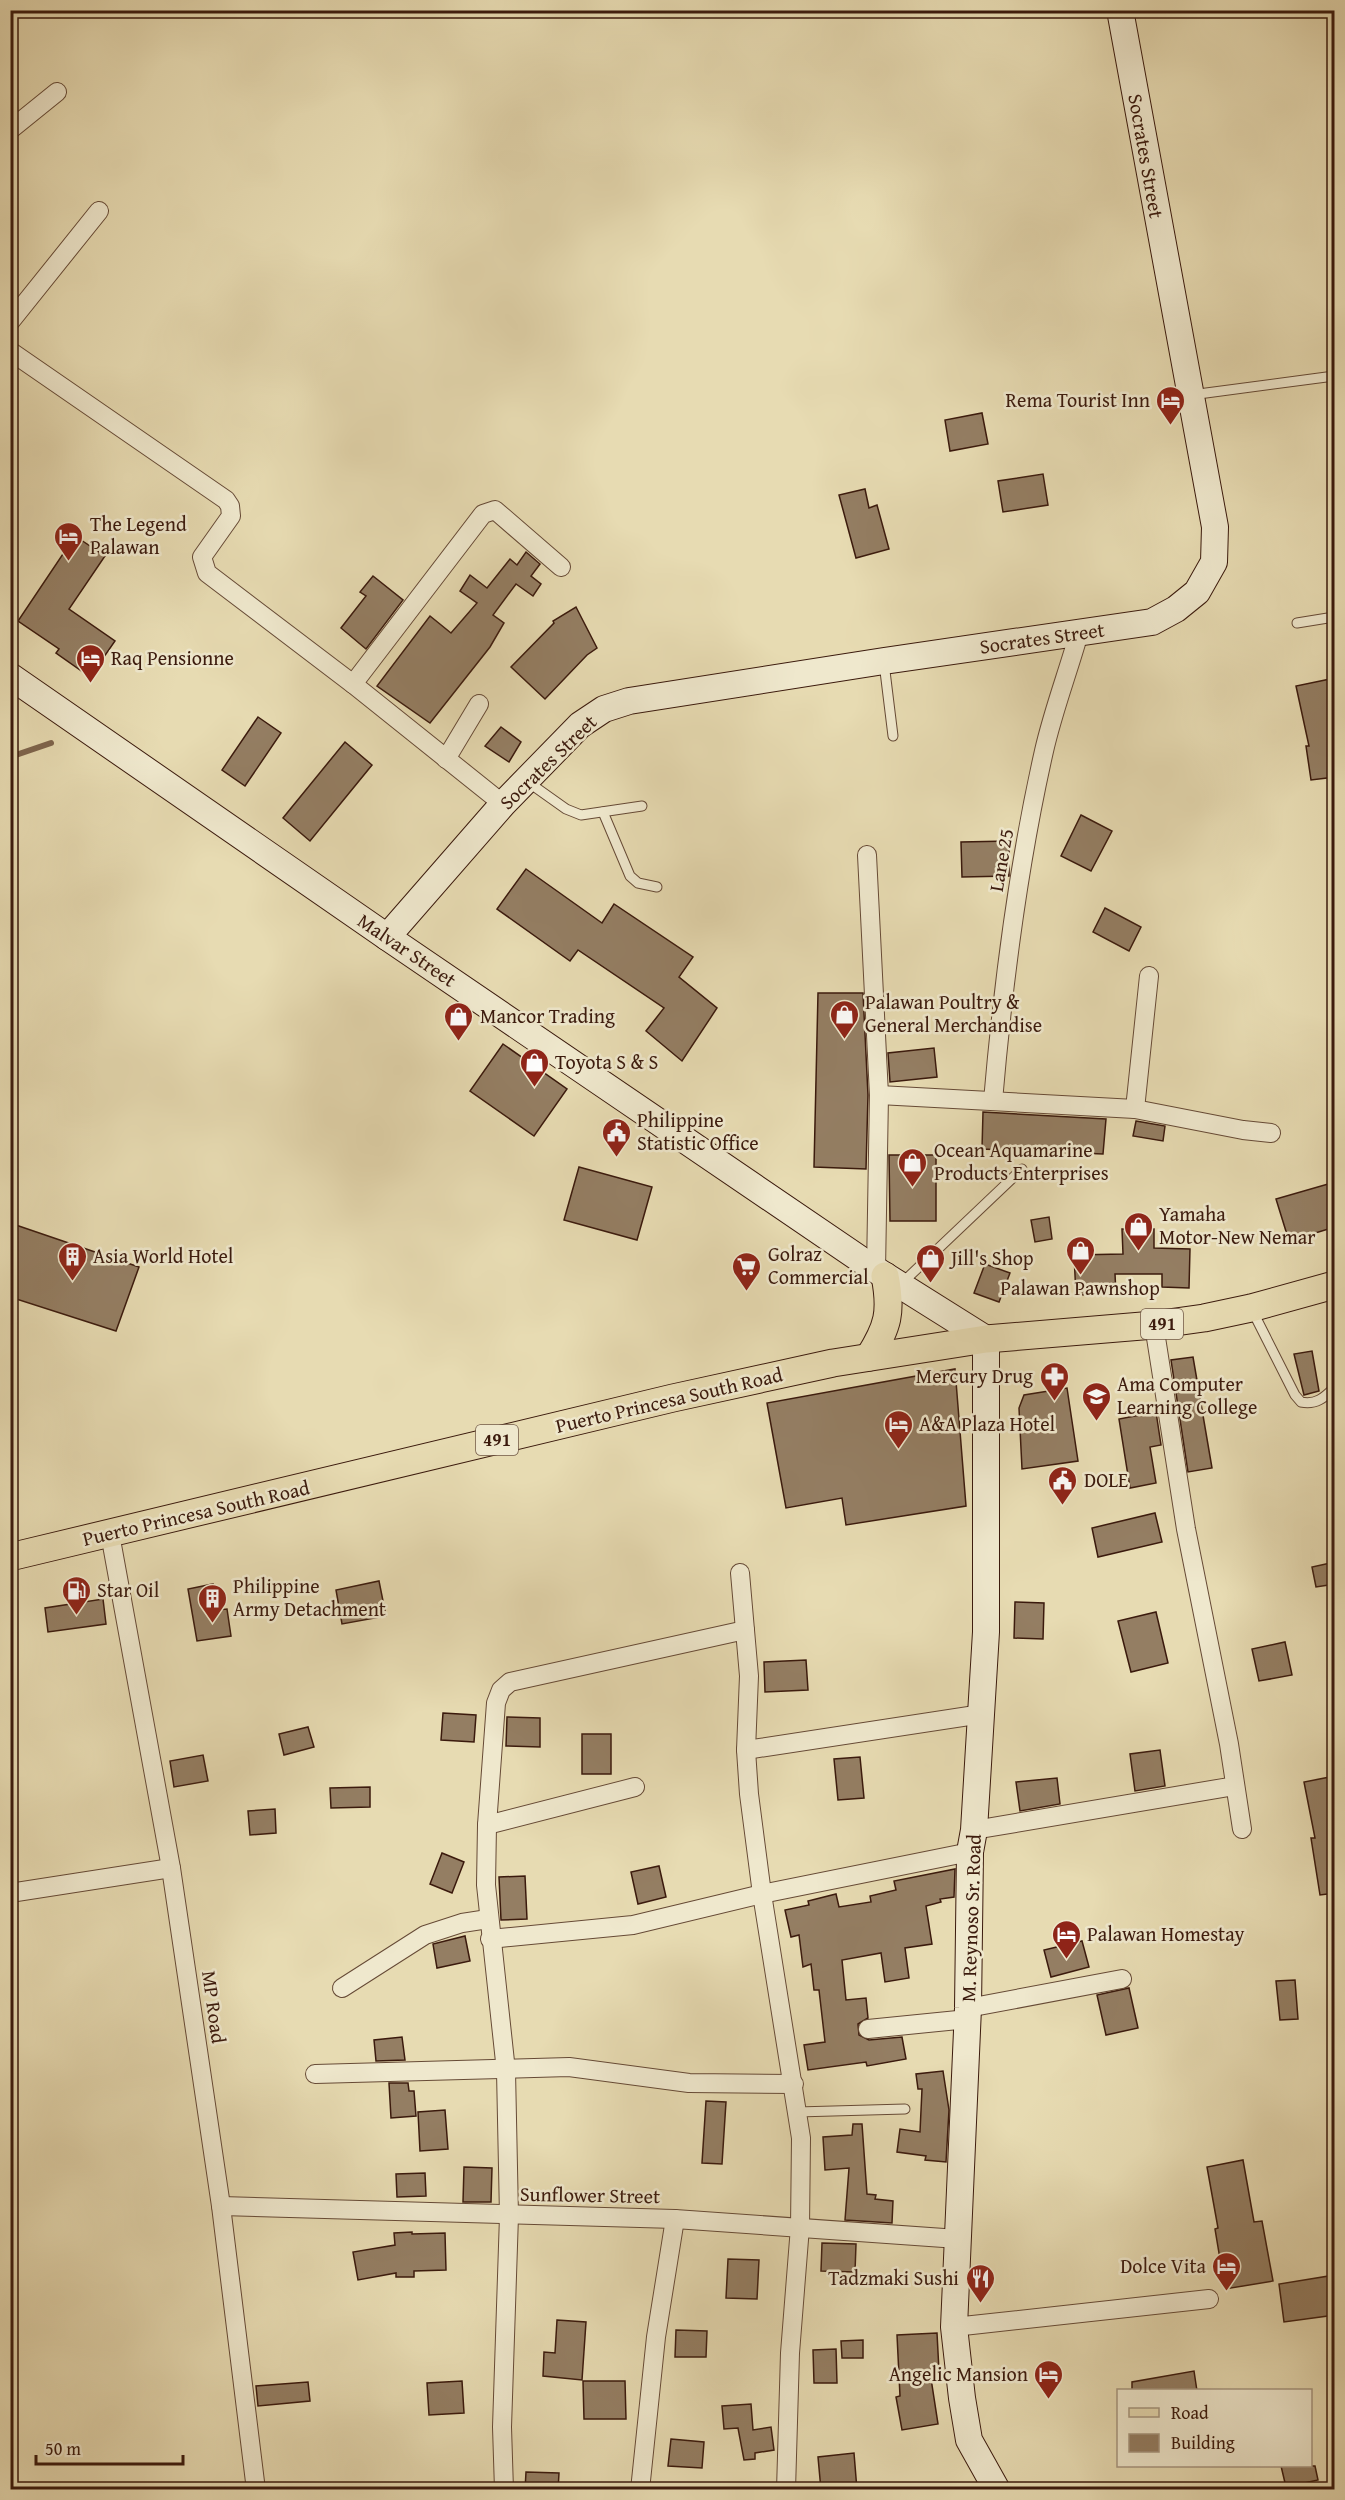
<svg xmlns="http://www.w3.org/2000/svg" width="1345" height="2500" font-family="'Gentium Book Plus',serif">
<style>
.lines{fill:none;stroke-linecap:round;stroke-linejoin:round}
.stream{stroke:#7f664e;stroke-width:6}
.building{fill:#947e63;stroke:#3b1a0d;stroke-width:1.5}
.lane-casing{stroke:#664a36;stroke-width:11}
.street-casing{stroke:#664a36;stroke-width:20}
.secondary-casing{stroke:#3b1a0d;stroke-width:28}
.primary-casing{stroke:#3b1a0d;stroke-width:29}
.lane{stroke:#efe8cd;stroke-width:9}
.street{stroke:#efe8cd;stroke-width:18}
.secondary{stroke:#efe8cd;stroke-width:26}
.primary{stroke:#e7dbb2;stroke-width:27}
.labels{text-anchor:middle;stroke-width:5;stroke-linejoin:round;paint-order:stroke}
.shield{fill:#efe8cd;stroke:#715847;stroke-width:1.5}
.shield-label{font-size:18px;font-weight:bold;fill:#3b1a0d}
.street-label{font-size:20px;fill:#3b1a0d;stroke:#efe8cd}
.poi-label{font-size:20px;fill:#3b1a0d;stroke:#efe8cd;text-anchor:start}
</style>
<rect width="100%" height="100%" fill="#e7dbb2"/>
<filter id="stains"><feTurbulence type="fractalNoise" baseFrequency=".00333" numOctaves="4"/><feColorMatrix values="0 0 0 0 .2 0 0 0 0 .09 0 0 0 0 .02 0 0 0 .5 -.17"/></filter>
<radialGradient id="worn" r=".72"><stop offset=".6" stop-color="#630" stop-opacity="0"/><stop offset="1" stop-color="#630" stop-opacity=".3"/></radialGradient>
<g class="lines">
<!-- stream -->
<polyline class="stream" points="10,757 51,743"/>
</g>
<!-- building -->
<g class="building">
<polygon points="982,413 988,444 950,451 945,420"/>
<polygon points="1043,474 1048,505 1003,512 998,481"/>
<polygon points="865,489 869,508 877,505 889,549 856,558 839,495"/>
<polygon points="75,536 105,556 69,609 115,641 90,677 56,653 59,649 18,621"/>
<polygon points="526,552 540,564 531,576 541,584 533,596 516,584 493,615 504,623 490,647 430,723 377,686 430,616 451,633 477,603 460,591 470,575 487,588 510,559 517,565"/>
<polygon points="373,576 403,600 366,649 341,628 366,596 360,592"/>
<polygon points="576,607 597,648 587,655 545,699 511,667 554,623 553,621"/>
<polygon points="1335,678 1335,777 1311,780 1306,746 1309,746 1296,686"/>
<polygon points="258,717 281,733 245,786 222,770"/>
<polygon points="501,727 521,742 509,762 485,746"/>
<polygon points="345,742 372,765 310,841 283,818"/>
<polygon points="1081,815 1112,831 1091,871 1061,856"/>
<polygon points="1009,841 1009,876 962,877 961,842"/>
<polygon points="526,869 602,923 614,904 693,957 679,977 717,1008 682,1061 646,1031 664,1008 578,950 570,961 497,909"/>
<polygon points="1105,908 1141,927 1129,951 1093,932"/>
<polygon points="818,993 863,993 868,1095 866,1169 814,1167"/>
<polygon points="503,1044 567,1089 534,1136 470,1091"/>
<polygon points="934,1048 937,1077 890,1082 888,1053"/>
<polygon points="983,1112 1106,1119 1103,1154 982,1149"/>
<polygon points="1136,1121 1165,1126 1163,1141 1133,1136"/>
<polygon points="889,1155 936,1155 936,1221 890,1221"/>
<polygon points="579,1167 652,1187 637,1240 564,1220"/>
<polygon points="1335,1182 1335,1227 1289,1241 1276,1199"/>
<polygon points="1049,1217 1052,1239 1035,1242 1031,1220"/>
<polygon points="10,1223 139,1267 116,1331 10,1297"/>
<polygon points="1122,1229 1154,1229 1154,1248 1190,1249 1189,1288 1162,1287 1162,1274 1115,1274 1116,1294 1076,1295 1074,1255 1123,1254"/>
<polygon points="985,1264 1010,1273 999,1302 974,1293"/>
<polygon points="1312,1351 1319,1391 1304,1395 1294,1354"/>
<polygon points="1193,1357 1212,1468 1188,1472 1171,1360"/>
<polygon points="955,1369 966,1506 846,1525 842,1498 786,1508 767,1403"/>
<polygon points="1067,1388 1078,1461 1022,1469 1019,1408 1024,1395"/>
<polygon points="1156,1412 1161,1445 1150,1447 1156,1483 1130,1488 1119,1419"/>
<polygon points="1155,1513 1162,1542 1098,1557 1092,1528"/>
<polygon points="1335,1562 1335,1584 1316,1587 1312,1567"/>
<polygon points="379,1581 386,1616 342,1624 336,1590"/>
<polygon points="213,1584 218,1610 227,1609 231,1636 197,1641 188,1589"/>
<polygon points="103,1599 106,1624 48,1632 45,1608"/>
<polygon points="1015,1602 1044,1603 1043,1639 1014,1638"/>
<polygon points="1156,1612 1168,1663 1131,1672 1118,1621"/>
<polygon points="1285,1642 1292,1675 1259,1681 1252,1649"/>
<polygon points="806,1660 808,1690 765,1692 764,1662"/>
<polygon points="443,1713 476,1715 474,1742 441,1740"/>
<polygon points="507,1717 540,1718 540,1747 506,1746"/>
<polygon points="308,1727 314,1747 284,1755 279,1734"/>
<rect x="582" y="1734" width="29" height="40"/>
<polygon points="1160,1750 1165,1786 1135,1791 1130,1754"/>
<polygon points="203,1755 208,1781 174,1787 170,1761"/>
<polygon points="860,1757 864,1798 838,1800 834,1759"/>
<polygon points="1335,1776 1335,1893 1320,1895 1311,1838 1315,1838 1304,1782"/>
<polygon points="1057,1778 1060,1804 1020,1811 1016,1782"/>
<polygon points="370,1787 370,1807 331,1808 330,1788"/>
<polygon points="275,1809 276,1833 250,1835 248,1811"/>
<polygon points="442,1853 464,1862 452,1893 430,1884"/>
<polygon points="659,1866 666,1897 638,1904 631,1872"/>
<polygon points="955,1869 954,1897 940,1899 941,1902 926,1906 932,1944 905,1948 909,1978 885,1982 881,1953 842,1960 846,2000 866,1998 868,2018 858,2024 859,2035 869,2040 902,2037 906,2059 867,2066 866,2062 808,2070 804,2045 825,2042 819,1990 814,1990 811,1964 803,1967 799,1935 791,1937 785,1910 809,1905 808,1901 836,1894 839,1907 871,1902 870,1896 896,1890 894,1881"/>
<polygon points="525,1876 527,1919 501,1920 499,1877"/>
<polygon points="465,1936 470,1961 437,1968 433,1944"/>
<polygon points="1082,1941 1089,1967 1051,1977 1044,1950"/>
<polygon points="1295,1980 1298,2019 1280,2020 1276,1981"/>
<polygon points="1129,1988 1138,2028 1106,2035 1097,1995"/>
<polygon points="402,2037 405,2060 376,2061 374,2040"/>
<polygon points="943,2071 949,2110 946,2162 925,2160 926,2156 897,2152 900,2129 920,2132 922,2089 918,2089 916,2074"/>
<polygon points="389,2083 408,2083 409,2091 414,2091 416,2116 391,2118"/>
<polygon points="706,2101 726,2102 722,2164 702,2163"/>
<polygon points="445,2110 448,2149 420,2151 418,2112"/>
<polygon points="853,2124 862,2124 867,2194 876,2195 875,2199 893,2201 892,2223 845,2220 849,2168 825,2170 823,2137 852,2135"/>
<polygon points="1243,2160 1254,2222 1262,2221 1273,2281 1225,2289 1215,2229 1218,2228 1207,2167"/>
<polygon points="464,2167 492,2168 491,2202 463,2202"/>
<polygon points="425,2173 426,2196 397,2197 396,2174"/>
<polygon points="412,2232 412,2234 445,2233 446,2270 414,2271 414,2277 396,2277 396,2273 358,2280 353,2252 395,2245 394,2233"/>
<polygon points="822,2243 856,2244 855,2272 821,2271"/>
<polygon points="728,2259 759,2260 757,2299 726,2298"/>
<polygon points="1335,2275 1335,2315 1284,2322 1279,2284"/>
<polygon points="557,2320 586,2322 582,2380 543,2376 544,2352 555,2353"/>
<polygon points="676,2330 707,2331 706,2357 675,2357"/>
<polygon points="937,2333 939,2371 930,2372 938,2424 902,2430 896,2397 900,2396 897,2335"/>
<polygon points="863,2340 863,2358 842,2358 841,2341"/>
<polygon points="836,2349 837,2383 814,2383 813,2350"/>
<polygon points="1194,2371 1197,2391 1132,2391 1132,2382"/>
<polygon points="462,2381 464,2413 429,2415 427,2383"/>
<polygon points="583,2381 625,2381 626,2419 584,2419"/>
<polygon points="308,2382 310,2401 258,2406 256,2386"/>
<polygon points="751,2404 753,2430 771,2427 774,2450 755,2453 755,2459 744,2460 738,2428 724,2429 722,2406"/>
<polygon points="671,2439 704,2442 702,2468 668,2466"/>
<polygon points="854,2453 857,2490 821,2490 818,2457"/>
<polygon points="1281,2466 1315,2466 1318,2480 1286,2487"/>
<polygon points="526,2472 559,2473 558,2490 525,2490"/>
</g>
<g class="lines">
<defs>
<g id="lane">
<polyline points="1191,395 1334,376"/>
<polyline points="1297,623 1334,617"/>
<polyline points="884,663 893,736"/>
<polyline points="528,782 566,809 581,815 642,806"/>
<polyline points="603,812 630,876 638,883 657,887"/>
<polyline points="901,1284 1022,1169"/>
<path d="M 1253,1312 L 1295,1395 L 1301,1402 C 1316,1405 1324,1398 1334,1388"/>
<polyline points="797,2112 905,2109"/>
</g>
<g id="street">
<polyline points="10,130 57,92"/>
<polyline points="10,322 99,211"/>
<polyline points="10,351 226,500 230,506 231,516 202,557 207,573 353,684 503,804"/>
<polyline points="353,684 483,514 495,510 561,567"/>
<polyline points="446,759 479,704"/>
<polyline points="867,855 879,1095 876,1270"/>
<polyline points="879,1095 1135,1109 1243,1130 1271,1133"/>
<path d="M 993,1101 C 1003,984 1018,866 1044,751 C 1053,711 1068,672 1079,633"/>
<polyline points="1135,1109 1149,976"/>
<polyline points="1154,1325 1186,1529 1229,1744 1242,1829"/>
<polyline points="110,1534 171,1868 221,2206 256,2490"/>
<polyline points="740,1573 749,1676 746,1750 749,1794 762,1894 801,2138 800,2227 790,2353 786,2490"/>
<polyline points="746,1750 982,1714"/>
<polyline points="487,1825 635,1787"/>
<polyline points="974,1830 1235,1786"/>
<polyline points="10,1893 171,1868"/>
<polyline points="490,1939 633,1925 762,1894 970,1852"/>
<polyline points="342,1988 425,1935 462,1923 488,1919"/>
<polyline points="968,2008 1122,1979"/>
<polyline points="868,2029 968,2019"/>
<polyline points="315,2074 569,2067 689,2083 794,2084"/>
<polyline points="221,2206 675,2219 958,2239"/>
<polyline points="954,2327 1209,2299"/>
<polyline points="504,2490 502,2427 509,2216 506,2071 486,1885 487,1825 496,1703 501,1690 510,1682 745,1630"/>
<polyline points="640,2490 656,2337 675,2219"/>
</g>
<g id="secondary">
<polyline points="10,676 387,937 876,1270 986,1339 986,1632 974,1830 970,1852 968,2008 954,2327 962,2398 969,2440 997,2490"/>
<polyline points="387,937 503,804 580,725 604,709 629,701 884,661 1152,622 1176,609 1197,592 1214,562 1215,527 1120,10"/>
</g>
<g id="primary">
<path d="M 869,1357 C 888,1327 892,1312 885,1276"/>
<polyline points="10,1557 673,1398 833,1363 986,1339 1154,1325 1204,1318 1251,1308 1334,1285"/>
</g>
</defs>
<!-- lane casing -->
<use href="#lane" class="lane-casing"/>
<!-- street casing -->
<use href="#street" class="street-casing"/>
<!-- secondary casing -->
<use href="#secondary" class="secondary-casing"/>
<!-- primary casing -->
<use href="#primary" class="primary-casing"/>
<!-- lane -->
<use href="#lane" class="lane"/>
<!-- street -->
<use href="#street" class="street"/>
<!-- secondary -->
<use href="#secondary" class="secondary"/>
<!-- primary -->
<use href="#primary" class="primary"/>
</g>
<!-- icons -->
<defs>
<symbol id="hotel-pin" viewBox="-11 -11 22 30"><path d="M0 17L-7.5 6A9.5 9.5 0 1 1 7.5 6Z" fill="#8f2418" stroke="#efe8cd"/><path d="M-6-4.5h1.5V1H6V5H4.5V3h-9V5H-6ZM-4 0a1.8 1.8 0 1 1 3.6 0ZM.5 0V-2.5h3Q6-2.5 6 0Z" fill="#fff"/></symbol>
<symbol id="shop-pin" viewBox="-11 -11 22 30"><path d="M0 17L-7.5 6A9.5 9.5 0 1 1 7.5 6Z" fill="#8f2418" stroke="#efe8cd"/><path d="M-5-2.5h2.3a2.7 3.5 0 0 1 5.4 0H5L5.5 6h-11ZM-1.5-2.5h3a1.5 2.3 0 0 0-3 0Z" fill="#fff"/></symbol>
<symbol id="civic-pin" viewBox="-11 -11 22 30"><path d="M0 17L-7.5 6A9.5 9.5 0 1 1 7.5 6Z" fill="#8f2418" stroke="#efe8cd"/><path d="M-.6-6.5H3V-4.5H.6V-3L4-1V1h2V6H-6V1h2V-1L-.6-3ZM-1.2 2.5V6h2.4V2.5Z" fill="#fff"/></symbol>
<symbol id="building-pin" viewBox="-11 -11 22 30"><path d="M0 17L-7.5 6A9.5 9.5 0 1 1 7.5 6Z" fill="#8f2418" stroke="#efe8cd"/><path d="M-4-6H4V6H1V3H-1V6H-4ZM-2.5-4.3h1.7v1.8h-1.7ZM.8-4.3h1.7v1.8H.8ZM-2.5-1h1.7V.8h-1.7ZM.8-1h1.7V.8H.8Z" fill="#fff"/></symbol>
<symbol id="supermarket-pin" viewBox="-11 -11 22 30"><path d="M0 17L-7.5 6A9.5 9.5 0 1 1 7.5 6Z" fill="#8f2418" stroke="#efe8cd"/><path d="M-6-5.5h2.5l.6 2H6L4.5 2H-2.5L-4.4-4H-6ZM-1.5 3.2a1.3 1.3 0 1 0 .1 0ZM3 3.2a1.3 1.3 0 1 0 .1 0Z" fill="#fff"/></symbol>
<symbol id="pharmacy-pin" viewBox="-11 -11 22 30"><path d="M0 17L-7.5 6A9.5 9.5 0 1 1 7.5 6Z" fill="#8f2418" stroke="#efe8cd"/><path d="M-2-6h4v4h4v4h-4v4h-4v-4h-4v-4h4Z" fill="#fff"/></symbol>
<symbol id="university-pin" viewBox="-11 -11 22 30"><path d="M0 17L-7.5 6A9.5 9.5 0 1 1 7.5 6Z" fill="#8f2418" stroke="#efe8cd"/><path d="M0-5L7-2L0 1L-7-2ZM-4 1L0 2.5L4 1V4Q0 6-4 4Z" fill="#fff"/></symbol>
<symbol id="fuel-pin" viewBox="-11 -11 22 30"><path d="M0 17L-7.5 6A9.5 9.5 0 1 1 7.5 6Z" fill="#8f2418" stroke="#efe8cd"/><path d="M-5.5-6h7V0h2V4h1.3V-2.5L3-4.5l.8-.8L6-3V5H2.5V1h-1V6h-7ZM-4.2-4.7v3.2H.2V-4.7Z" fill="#fff"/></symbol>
<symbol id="restaurant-pin" viewBox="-11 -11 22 30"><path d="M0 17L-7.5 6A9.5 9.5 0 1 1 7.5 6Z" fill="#8f2418" stroke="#efe8cd"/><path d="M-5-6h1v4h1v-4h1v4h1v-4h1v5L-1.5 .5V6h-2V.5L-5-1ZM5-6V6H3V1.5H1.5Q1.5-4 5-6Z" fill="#fff"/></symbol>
</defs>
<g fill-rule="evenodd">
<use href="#hotel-pin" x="1154" y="384" width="33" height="45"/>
<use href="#hotel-pin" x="52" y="520" width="33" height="45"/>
<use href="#hotel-pin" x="74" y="642" width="33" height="45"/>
<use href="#shop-pin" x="828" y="998" width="33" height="45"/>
<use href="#shop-pin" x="442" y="1000" width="33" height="45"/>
<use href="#shop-pin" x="518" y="1046" width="33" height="45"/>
<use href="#civic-pin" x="600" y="1116" width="33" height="45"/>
<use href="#shop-pin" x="896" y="1146" width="33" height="45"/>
<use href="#shop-pin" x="1122" y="1210" width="33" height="45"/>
<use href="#shop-pin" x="1064" y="1234" width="33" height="45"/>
<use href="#building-pin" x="56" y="1240" width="33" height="45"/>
<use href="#shop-pin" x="914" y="1242" width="33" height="45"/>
<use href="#supermarket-pin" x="730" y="1250" width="33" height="45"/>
<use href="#pharmacy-pin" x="1038" y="1360" width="33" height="45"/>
<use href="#university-pin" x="1080" y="1380" width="33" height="45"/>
<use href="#hotel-pin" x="882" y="1408" width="33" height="45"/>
<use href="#civic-pin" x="1046" y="1464" width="33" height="45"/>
<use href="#fuel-pin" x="60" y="1574" width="33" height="45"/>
<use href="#building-pin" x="196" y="1582" width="33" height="45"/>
<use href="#hotel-pin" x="1050" y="1918" width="33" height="45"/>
<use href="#hotel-pin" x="1210" y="2250" width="33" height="45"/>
<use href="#restaurant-pin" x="964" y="2262" width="33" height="45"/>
<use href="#hotel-pin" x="1032" y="2358" width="33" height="45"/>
</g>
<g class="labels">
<!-- shield labels -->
<g class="shield">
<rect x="1141" y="1309" width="42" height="30" rx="4.5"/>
<rect x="476" y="1425" width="42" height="30" rx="4.5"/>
</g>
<g class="shield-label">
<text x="1162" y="1330">491</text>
<text x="497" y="1446">491</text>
</g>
<!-- street labels -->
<g class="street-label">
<text transform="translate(1146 156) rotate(80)" y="7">Socrates Street</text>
<text transform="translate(1042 638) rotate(-8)" y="7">Socrates Street</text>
<text transform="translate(548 762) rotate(-44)" y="7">Socrates Street</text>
<text transform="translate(1001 860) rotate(-80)" y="7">Lane 25</text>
<text transform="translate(407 950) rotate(34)" y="7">Malvar Street</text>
<text transform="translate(669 1400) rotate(-13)" y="7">Puerto Princesa South Road</text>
<text transform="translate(196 1513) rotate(-13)" y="7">Puerto Princesa South Road</text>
<text transform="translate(971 1918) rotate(-88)" y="7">M. Reynoso Sr. Road</text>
<text transform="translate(214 2007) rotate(82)" y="7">MP Road</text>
<text transform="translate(590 2195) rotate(1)" y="7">Sunflower Street</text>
</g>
<!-- poi labels -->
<g class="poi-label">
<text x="1150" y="407" text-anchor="end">Rema Tourist Inn</text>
<text x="90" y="531">The Legend<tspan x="90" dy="23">Palawan</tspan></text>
<text x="111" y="665">Raq Pensionne</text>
<text x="865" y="1009">Palawan Poultry &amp;<tspan x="865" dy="23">General Merchandise</tspan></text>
<text x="480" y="1023">Mancor Trading</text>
<text x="555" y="1069">Toyota S &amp; S</text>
<text x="637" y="1127">Philippine<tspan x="637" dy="23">Statistic Office</tspan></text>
<text x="934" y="1157">Ocean Aquamarine<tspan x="934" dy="23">Products Enterprises</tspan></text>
<text x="1159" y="1221">Yamaha<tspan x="1159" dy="23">Motor-New Nemar</tspan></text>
<text x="768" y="1261">Golraz<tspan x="768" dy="23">Commercial</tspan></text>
<text x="93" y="1263">Asia World Hotel</text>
<text x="951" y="1265">Jill's Shop</text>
<text x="1080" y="1295" text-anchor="middle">Palawan Pawnshop</text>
<text x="1033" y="1383" text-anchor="end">Mercury Drug</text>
<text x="1117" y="1391">Ama Computer<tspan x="1117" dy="23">Learning College</tspan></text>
<text x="919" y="1431">A&amp;A Plaza Hotel</text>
<text x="1084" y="1487">DOLE</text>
<text x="233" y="1593">Philippine<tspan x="233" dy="23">Army Detachment</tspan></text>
<text x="97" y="1597">Star Oil</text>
<text x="1087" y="1941">Palawan Homestay</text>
<text x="1206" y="2273" text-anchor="end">Dolce Vita</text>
<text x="959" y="2285" text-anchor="end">Tadzmaki Sushi</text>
<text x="1028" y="2381" text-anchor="end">Angelic Mansion</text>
</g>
</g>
<!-- margin -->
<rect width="1345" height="2500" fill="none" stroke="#e7dbb2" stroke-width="36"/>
<rect x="12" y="12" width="1321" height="2476" fill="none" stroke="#3b1a0d" stroke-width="3"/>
<rect x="18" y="18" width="1309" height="2464" fill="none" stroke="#3b1a0d" stroke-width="1.5"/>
<!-- legend -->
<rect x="1117" y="2389" width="195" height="78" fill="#efe8cd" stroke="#a79680" stroke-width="1.5"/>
<rect x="1129" y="2408" width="30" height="9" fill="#e7dbb2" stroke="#a79680" stroke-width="1.5"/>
<text x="1171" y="2419" font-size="18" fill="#3b1a0d">Road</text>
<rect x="1129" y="2434" width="30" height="18" fill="#947e63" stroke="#a79680" stroke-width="1.5"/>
<text x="1171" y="2449" font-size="18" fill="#3b1a0d">Building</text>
<!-- scale -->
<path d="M36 2455v9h147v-9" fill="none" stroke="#3b1a0d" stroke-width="3"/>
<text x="45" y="2455" font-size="18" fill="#3b1a0d" stroke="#efe8cd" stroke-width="4.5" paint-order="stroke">50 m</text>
<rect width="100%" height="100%" filter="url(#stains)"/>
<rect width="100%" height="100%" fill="url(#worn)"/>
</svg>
